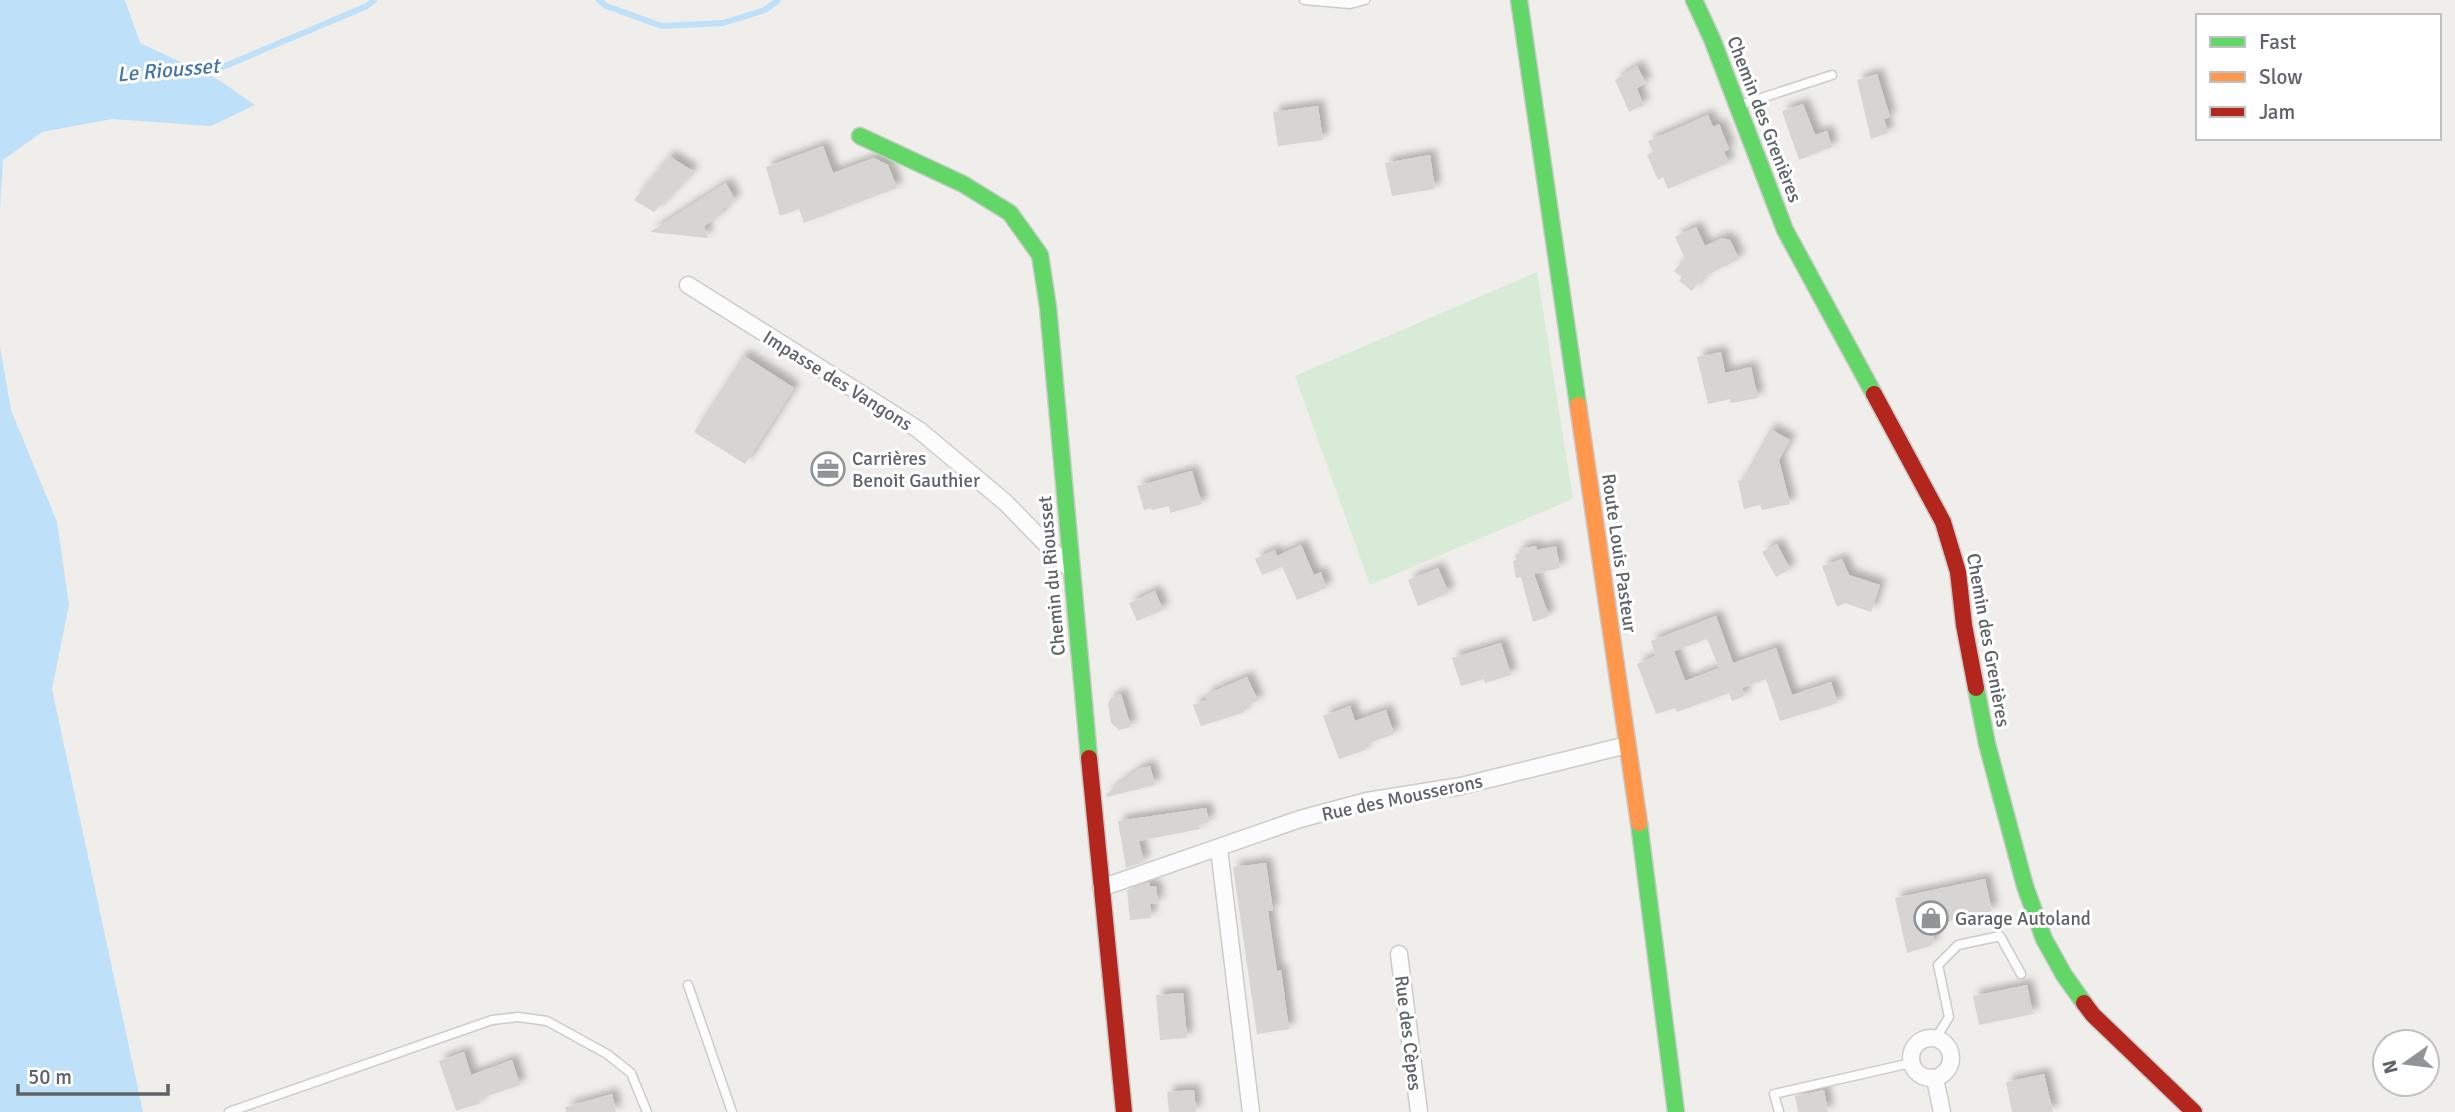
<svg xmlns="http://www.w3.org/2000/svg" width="2455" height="1112" font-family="Signika,sans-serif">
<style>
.green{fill:#d8ebd6}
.water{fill:#bfe0f9}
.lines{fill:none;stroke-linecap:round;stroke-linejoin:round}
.stream{stroke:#bfe0f9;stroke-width:6}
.building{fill:#d6d5d3;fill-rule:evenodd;filter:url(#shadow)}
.lane-casing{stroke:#cbcccc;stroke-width:11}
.street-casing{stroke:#cbcccc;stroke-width:19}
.fast-casing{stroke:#cacacb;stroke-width:19}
.slow-casing{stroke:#cacacb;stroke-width:19}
.jam-casing{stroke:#cacacb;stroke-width:19}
.lane{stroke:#fdfcfc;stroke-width:8}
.street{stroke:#fdfcfc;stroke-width:16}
.fast{stroke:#63d668;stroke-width:16}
.slow{stroke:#ff974d;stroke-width:16}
.jam{stroke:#b3261e;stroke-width:16}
.labels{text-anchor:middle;stroke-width:6;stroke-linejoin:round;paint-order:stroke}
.street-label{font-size:19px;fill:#5f6368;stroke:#fff}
.poi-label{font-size:19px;fill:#5f6368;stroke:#fff;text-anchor:start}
.water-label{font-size:21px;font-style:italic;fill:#4174aa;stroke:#fff}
</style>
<defs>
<filter id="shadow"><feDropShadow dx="6" dy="-6" stdDeviation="3.5" flood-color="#0004"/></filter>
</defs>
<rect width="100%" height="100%" fill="#efeeea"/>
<!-- green -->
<polygon class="green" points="1537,272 1573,499 1370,585 1295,376"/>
<!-- water -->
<g class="water">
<polygon points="0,0 125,0 140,43 219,80 255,105 211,126 112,119 42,132 3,160 0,209"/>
<polygon points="0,347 11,410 57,522 69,605 52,689 143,1112 0,1112"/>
</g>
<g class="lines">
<!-- stream -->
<g class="stream">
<polyline points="599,0 606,6 662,26 723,23 765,10 778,0"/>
<polyline points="191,72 218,69 367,6 374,0"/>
</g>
</g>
<!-- building -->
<g class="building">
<polygon points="1637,66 1646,83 1637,88 1643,105 1629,112 1615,80"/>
<polygon points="1877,74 1890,117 1884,119 1888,133 1871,139 1857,80"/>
<polygon points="1803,104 1815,135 1827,131 1832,147 1799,160 1782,111"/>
<polygon points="1318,106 1323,140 1278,146 1273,112"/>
<polygon points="1708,115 1713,127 1719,124 1729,149 1724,152 1729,163 1668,189 1663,177 1658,180 1647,155 1653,152 1648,141"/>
<polygon points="823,146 833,173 874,158 888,165 897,188 804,223 799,209 780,216 766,167"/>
<polygon points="1430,155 1435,189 1392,196 1385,163"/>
<polygon points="669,156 693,171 654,212 634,200"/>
<polygon points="726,183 735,200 721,210 723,213 704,226 708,238 650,232"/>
<polygon points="1696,227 1705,246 1722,238 1730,240 1739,259 1703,277 1692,291 1679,281 1682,277 1674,271 1685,258 1675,237"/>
<polygon points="1721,352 1725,373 1751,367 1758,398 1731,403 1730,399 1708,404 1697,357"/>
<polygon points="743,355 794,388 745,464 694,432"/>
<polygon points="1770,429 1790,440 1779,460 1790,504 1762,510 1760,505 1744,509 1738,481 1742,480"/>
<polygon points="1192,471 1202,504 1170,513 1169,506 1152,510 1151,508 1144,510 1137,486"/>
<polygon points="1777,544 1790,569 1776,577 1762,552"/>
<polygon points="1301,545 1314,575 1321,572 1326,588 1297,600 1278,557 1282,567 1262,575 1255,559 1275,550 1277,556"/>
<polygon points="1536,546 1537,550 1556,546 1560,568 1534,574 1549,616 1533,622 1521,577 1516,578 1513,561 1516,560 1515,555 1520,553 1519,549"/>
<polygon points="1842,559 1849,575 1880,585 1871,612 1845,603 1837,607 1822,566"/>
<polygon points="1438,568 1449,593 1418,606 1408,580"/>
<polygon points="1155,591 1163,610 1137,621 1129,603"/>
<path d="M 1716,616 L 1733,663 L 1776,648 L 1792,695 L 1831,682 L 1838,703 L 1780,721 L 1766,679 L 1742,688 L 1745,696 L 1732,701 L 1729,693 L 1677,712 L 1675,708 L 1656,714 L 1637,664 L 1655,656 L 1651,641 ZM 1707,639 L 1719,668 L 1685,681 L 1674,651 Z"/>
<polygon points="1501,643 1511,675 1485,683 1484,679 1461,686 1452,658"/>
<polygon points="1247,677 1258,701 1243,707 1245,712 1201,726 1193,705 1207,700 1205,695"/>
<polygon points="1121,694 1131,727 1119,730 1111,723 1108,704 1111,698"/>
<polygon points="1350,706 1355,721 1386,710 1394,734 1364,745 1365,750 1339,759 1323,716"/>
<polygon points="1150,766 1155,785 1107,797 1106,794 1139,769"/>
<polygon points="1206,808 1209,822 1199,825 1200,829 1139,841 1144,862 1126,868 1118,821"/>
<polygon points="1266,863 1273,910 1268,911 1277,971 1281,970 1289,1029 1257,1034 1233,867"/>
<polygon points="1985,879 1992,911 1936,924 1932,945 1907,953 1895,898"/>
<polygon points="1149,882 1150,887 1156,886 1158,903 1150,904 1151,918 1130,920 1127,890"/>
<polygon points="2027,985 2033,1014 1979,1025 1973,996"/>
<polygon points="1183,993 1187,1038 1160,1040 1156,995"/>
<polygon points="464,1052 471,1075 512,1060 520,1085 479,1099 481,1103 456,1111 439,1061"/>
<polygon points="2044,1074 2053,1112 2012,1112 2006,1082"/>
<polygon points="1194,1090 1196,1112 1169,1112 1167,1092"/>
<polygon points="1824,1090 1828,1112 1798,1112 1795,1096"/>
<polygon points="612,1094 616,1112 566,1112 565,1107"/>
</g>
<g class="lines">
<defs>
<g id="lane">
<polyline points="1304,0 1350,4 1365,0"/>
<polyline points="1740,105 1832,75"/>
<polyline points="688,985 732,1112"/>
<polyline points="1936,1038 1949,1017 1938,965 1958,945 2000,936 2021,974"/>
<polyline points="229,1112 492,1020 518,1017 547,1021 607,1054 631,1073 647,1112"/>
<polyline points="1779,1112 1774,1094 1911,1063"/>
</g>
<g id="street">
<polyline points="688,285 919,430 1006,503 1072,571"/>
<polyline points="1219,849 1251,1112"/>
<polyline points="1101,888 1300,819 1367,801 1461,786 1627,745"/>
<polyline points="1399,954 1419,1112"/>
<circle cx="1931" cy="1058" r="20"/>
<polyline points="1935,1079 1942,1112"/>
</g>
<g id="fast">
<polyline points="1519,0 1578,405"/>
<polyline points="1694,0 1712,39 1785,230 1874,394"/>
<polyline points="860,136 963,184 1010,213 1040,255 1048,307 1089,758"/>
<polyline points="1976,688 1987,744 2025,886 2044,939 2064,975 2084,1003"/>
<polyline points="1639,823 1676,1112"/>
</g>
<polyline id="slow" points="1578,405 1639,823"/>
<g id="jam">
<polyline points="1874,394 1943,522 1958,572 1964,625 1976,688"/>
<polyline points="1089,758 1124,1112"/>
<polyline points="2084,1003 2093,1015 2194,1112"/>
</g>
</defs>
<!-- lane casing -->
<use href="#lane" class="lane-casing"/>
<!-- street casing -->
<use href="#street" class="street-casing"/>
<!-- fast casing -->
<use href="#fast" class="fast-casing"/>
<!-- slow casing -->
<use href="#slow" class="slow-casing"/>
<!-- jam casing -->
<use href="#jam" class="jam-casing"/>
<!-- lane -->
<use href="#lane" class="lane"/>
<!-- street -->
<use href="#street" class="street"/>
<!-- fast -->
<use href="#fast" class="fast"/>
<!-- slow -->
<use href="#slow" class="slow"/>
<!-- jam -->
<use href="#jam" class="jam"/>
</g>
<!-- icons -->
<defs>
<symbol id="office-ring" viewBox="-11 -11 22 22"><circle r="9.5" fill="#fff" stroke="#919496" stroke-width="1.5"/><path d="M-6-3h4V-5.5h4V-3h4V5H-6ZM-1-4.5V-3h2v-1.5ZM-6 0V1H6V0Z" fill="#919496"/></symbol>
<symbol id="shop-ring" viewBox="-11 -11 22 22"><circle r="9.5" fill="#fff" stroke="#919496" stroke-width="1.5"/><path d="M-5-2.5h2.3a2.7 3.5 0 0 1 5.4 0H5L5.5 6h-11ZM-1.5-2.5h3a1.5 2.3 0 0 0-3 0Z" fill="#919496"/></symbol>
</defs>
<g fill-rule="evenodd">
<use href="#office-ring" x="809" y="450" width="38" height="38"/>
<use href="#shop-ring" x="1912" y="899" width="38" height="38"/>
</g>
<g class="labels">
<!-- street labels -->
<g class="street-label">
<text transform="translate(1765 119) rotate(69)" y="7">Chemin des Grenières</text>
<text transform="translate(838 380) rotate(32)" y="7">Impasse des Vangons</text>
<text transform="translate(1620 553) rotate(82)" y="7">Route Louis Pasteur</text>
<text transform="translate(1051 576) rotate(-95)" y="7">Chemin du Riousset</text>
<text transform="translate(1989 640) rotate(80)" y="7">Chemin des Grenières</text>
<text transform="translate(1402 797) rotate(-12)" y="7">Rue des Mousserons</text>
<text transform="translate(1409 1033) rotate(83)" y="7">Rue des Cèpes</text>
</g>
<!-- poi labels -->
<g class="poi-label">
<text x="852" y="465">Carrières<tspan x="852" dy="22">Benoit Gauthier</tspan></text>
<text x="1955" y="925">Garage Autoland</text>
</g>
<!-- water labels -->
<g class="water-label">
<text transform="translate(168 70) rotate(-5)" y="7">Le Riousset</text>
</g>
</g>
<!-- legend -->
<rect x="2196" y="14" width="245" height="126" fill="#ffffff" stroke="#bfc1c3" stroke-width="2"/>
<rect x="2210" y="37" width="35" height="10" fill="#63d668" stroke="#bfc1c3" stroke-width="2"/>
<text x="2259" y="49" font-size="21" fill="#5f6368">Fast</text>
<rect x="2210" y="72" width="35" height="10" fill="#ff974d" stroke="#bfc1c3" stroke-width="2"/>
<text x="2259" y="84" font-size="21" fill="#5f6368">Slow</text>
<rect x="2210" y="107" width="35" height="10" fill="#b3261e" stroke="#bfc1c3" stroke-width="2"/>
<text x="2259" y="119" font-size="21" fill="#5f6368">Jam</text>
<!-- north arrow -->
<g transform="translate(2406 1063) rotate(256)"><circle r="33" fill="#ffffff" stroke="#bfc1c3" stroke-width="2"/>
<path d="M0-5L12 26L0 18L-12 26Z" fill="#919496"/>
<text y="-10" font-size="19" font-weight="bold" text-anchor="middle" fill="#5f6368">N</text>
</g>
<!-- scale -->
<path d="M18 1084v10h150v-10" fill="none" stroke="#5f6368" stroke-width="3.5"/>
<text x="28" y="1084" font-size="21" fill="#5f6368" stroke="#ffffff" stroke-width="5" paint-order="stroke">50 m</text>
</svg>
